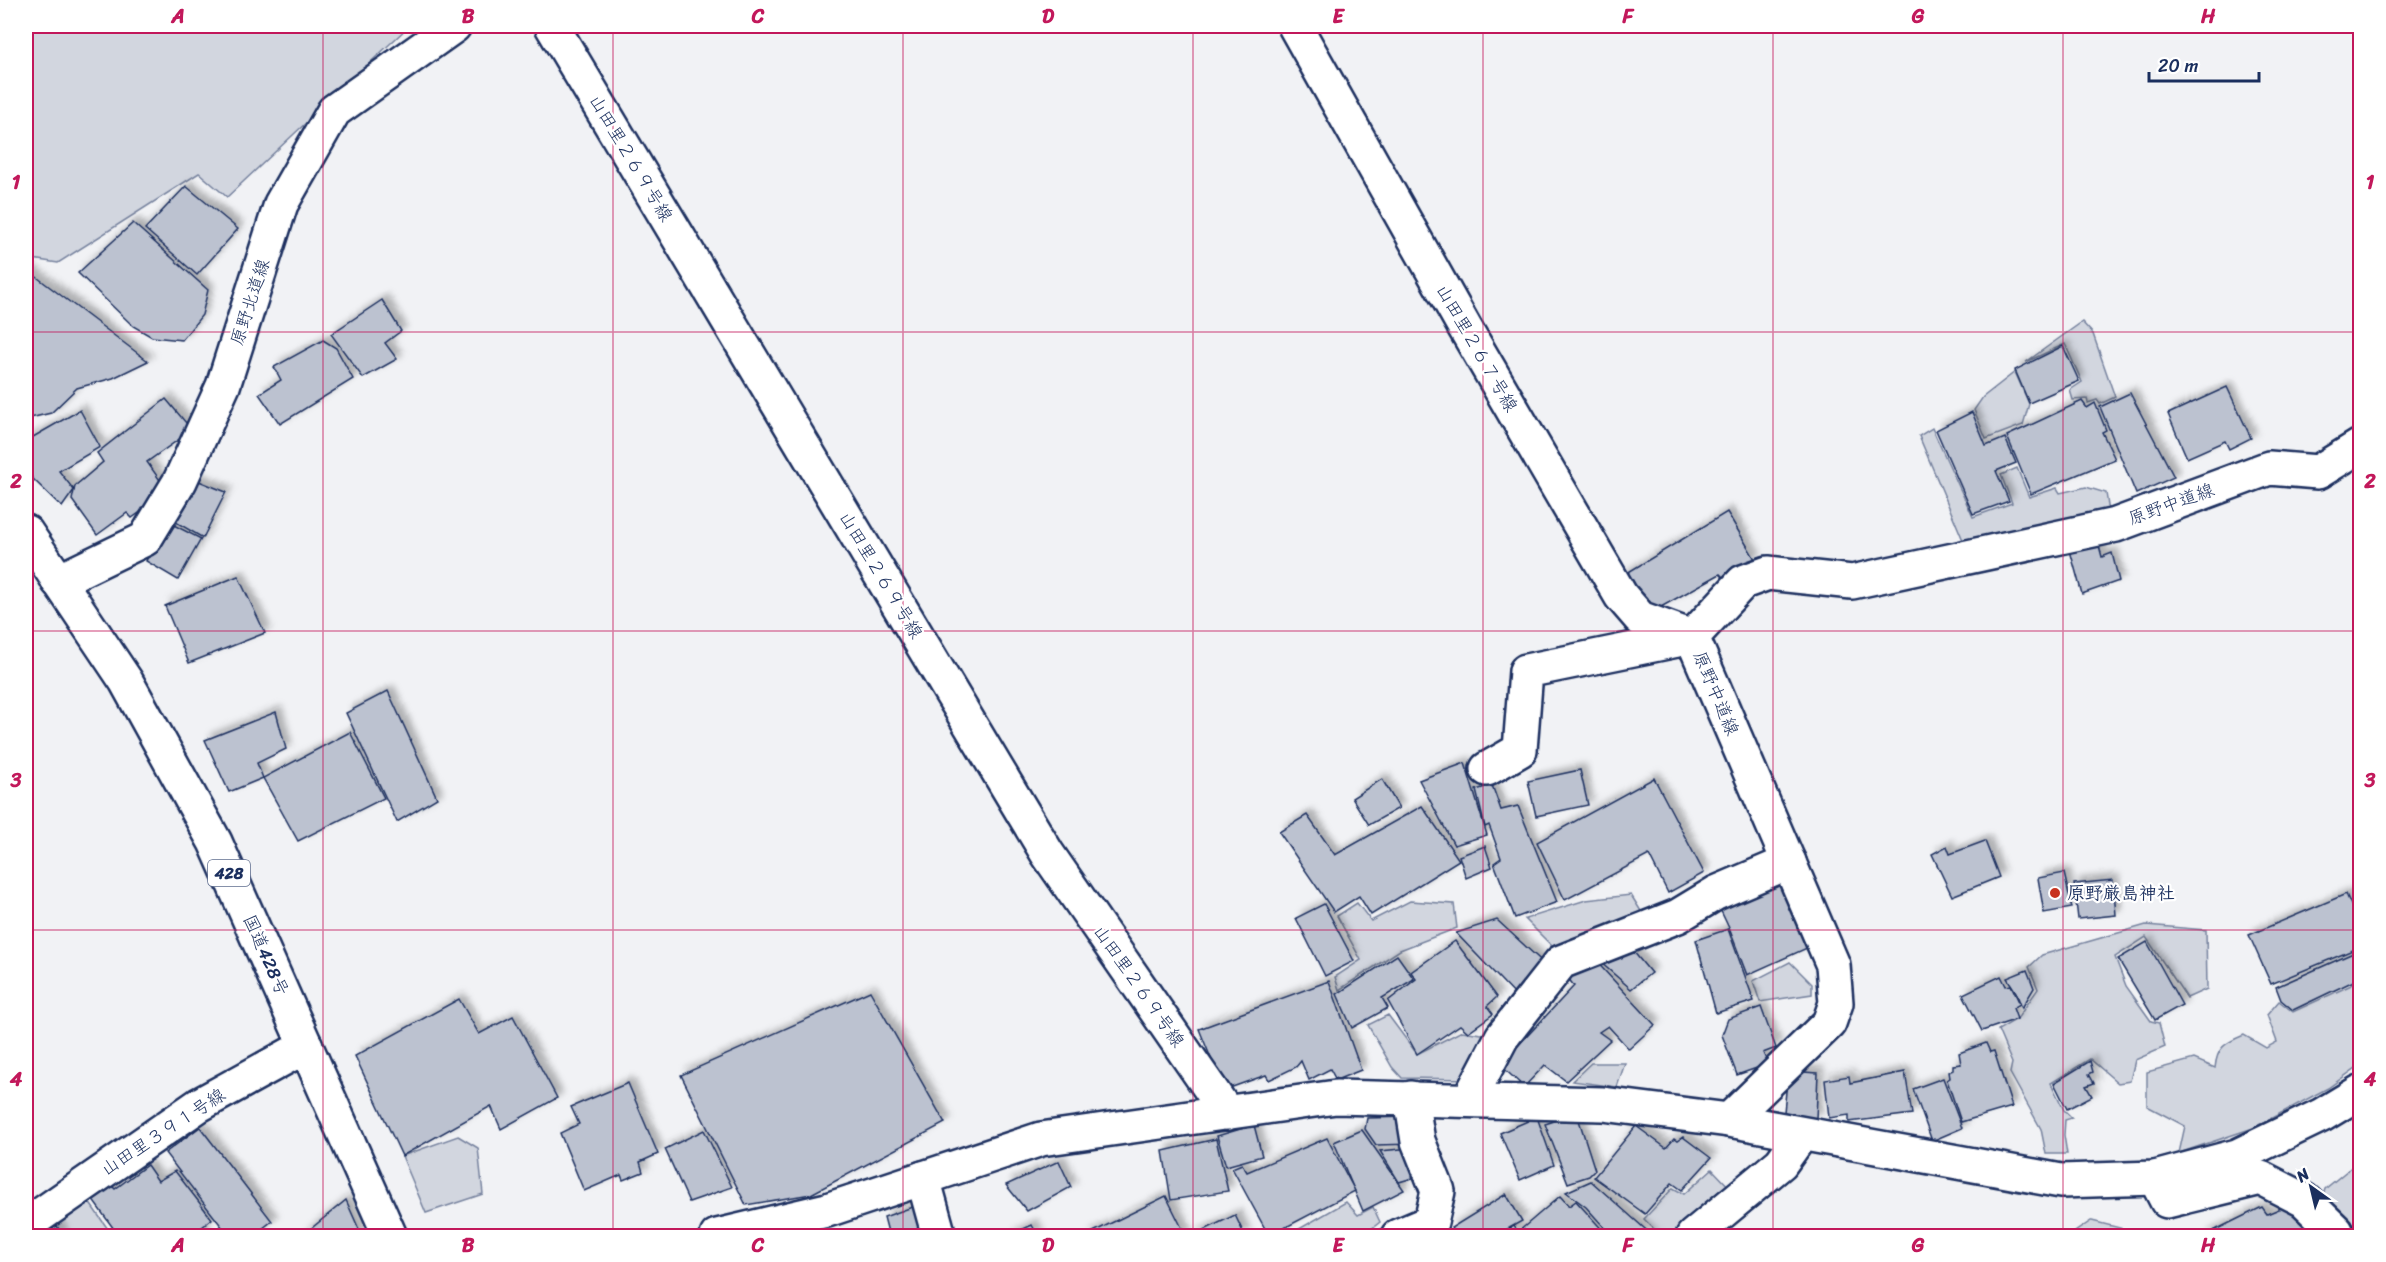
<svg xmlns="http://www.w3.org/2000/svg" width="2386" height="1262" font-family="Sriracha,'Klee One',sans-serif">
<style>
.green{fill:#d2d6df;stroke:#76829e;stroke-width:1.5}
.building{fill:#bcc2d0;stroke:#1b2f5e;stroke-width:1.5;filter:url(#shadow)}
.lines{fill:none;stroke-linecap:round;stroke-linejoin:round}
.street-casing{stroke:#1b2f5e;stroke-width:38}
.secondary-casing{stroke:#1b2f5e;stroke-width:38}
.highway-casing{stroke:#1b2f5e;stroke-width:38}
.street{stroke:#fff;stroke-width:33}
.secondary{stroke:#fff;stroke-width:33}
.highway{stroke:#fff;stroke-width:33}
.grid{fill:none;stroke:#c2185b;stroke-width:1.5;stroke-opacity:0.55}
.poi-dot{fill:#c8321e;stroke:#fff;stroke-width:2}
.labels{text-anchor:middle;stroke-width:4.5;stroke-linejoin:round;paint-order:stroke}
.shield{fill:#fff;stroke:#5f6d8e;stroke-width:1.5}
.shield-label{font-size:16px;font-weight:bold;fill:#1b2f5e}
.street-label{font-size:18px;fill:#1b2f5e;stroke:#fff}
.poi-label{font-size:18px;font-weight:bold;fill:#1b2f5e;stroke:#fff;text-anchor:start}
.neatline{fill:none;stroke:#c2185b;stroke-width:2}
.grid-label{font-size:20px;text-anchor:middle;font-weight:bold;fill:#c2185b}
</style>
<defs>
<filter id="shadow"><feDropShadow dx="5.5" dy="-5.5" stdDeviation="3" flood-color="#0004"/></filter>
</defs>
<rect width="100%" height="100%" fill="#f1f2f5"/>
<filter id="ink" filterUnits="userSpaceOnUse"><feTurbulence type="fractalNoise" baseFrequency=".0167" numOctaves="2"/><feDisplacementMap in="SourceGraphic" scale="12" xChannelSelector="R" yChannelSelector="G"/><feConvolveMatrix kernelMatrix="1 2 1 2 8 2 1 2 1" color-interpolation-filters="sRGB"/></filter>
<g filter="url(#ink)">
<!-- green -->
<g class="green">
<polygon points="26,26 409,26 227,197 199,173 58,263 26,258"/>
<polygon points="2082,322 2093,334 2115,397 2100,404 2097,400 2088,403 2087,399 2073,400 2070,390 2082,382 2065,344 2026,362"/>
<polygon points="2015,372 2029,404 2023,425 1986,439 1974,410 1983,397"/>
<polygon points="1932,428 1973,517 2012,503 2001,475 2017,468 2029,497 2057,488 2060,493 2086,487 2106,493 2109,512 1971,546 1963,540 1919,436"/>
<polygon points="1631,895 1647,921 1561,955 1525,919 1586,900"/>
<polygon points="1410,901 1454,904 1457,928 1400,950 1339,990 1335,977 1361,960 1337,916 1357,903 1371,921"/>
<polygon points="2146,925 2206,930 2207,989 2187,998 2146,937 2115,957 2126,986 2151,1021 2159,1023 2165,1047 2135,1060 2130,1081 2118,1083 2090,1059 2051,1083 2064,1110 2072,1118 2065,1120 2064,1135 2067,1154 2046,1154 2041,1129 2010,1073 2012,1063 1998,1030 2017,1019 2038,989 2029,967 2042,955"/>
<polygon points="1790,962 1812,984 1812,994 1760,1002 1753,981"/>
<path d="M 2360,981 L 2360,1065 L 2328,1088 L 2253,1128 L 2179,1153 L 2185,1126 L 2147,1106 L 2147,1072 L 2194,1059 L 2215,1068 C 2217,1047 2225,1043 2244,1035 L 2266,1048 L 2277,1042 L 2267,1015 L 2279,1001 L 2293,1012 Z"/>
<polygon points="1388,1015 1417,1054 1462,1031 1495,1036 1473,1079 1402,1078 1392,1067 1368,1025"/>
<polygon points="1591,1063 1625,1063 1617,1087 1572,1081"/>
<polygon points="458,1136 478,1148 483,1194 426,1213 402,1156"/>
<polygon points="2360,1160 2360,1222 2351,1233 2321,1203 2325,1189"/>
<polygon points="1712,1169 1733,1191 1684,1236 1661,1236 1644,1219 1673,1188 1684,1194"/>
<polygon points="89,1202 110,1232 100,1236 26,1236 26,1229"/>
<polygon points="1346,1202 1358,1215 1373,1207 1380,1222 1362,1236 1287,1236"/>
<polygon points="2091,1221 2092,1221 2132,1231 2126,1236 2069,1236"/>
</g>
<!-- building -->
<g class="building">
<polygon points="186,186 238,229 197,275 145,229"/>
<polygon points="133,223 208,290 202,315 182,340 152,337 133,326 78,273"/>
<polygon points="26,269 148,361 113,378 77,388 51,413 26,419"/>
<polygon points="382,300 401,331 385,343 397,359 363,378 331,334"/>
<polygon points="323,340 336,348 353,379 280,424 259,394 281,380 274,367"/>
<polygon points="2063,346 2079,381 2029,403 2015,370"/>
<polygon points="2227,387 2251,438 2229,449 2225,441 2187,458 2168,414"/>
<polygon points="2130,393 2174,477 2136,494 2100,407"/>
<polygon points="166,399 192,430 147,462 162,483 150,505 132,518 127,513 97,535 72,500 75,486 103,462 97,453"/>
<polygon points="2082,401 2087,408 2095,403 2106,430 2102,432 2115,459 2031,494 2007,436"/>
<polygon points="80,410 100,447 59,471 74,490 62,507 32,478 26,464 26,441"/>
<polygon points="1972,412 1986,446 2005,438 2016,463 1996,471 2009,501 1973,514 1936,430"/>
<polygon points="189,477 226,492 203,538 169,518"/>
<polygon points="1727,512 1755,559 1723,577 1720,574 1652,612 1622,576"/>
<polygon points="166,521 201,539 178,580 146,561"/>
<polygon points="2097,538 2102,557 2112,553 2119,581 2082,594 2069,547"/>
<polygon points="238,576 265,633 189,663 165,606"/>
<polygon points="388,691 437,798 397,822 346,713"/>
<polygon points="276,712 286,749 257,763 263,778 229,792 205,740"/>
<polygon points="350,732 384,798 298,841 263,778"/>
<polygon points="1465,763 1487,835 1454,845 1419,780"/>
<polygon points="1580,770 1588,805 1536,816 1528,781"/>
<polygon points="1654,778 1704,873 1668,893 1649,855 1565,900 1537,842"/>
<polygon points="1382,779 1399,808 1369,825 1352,798"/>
<polygon points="1492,785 1501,810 1518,806 1557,902 1515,918 1494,863 1501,858 1489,825 1485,827 1476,790"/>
<polygon points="1422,806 1459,860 1371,915 1359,896 1334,912 1279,832 1307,815 1335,855"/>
<polygon points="1985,841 1999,877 1952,896 1932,854 1947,846 1950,854"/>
<polygon points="1485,846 1492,867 1466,878 1459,856"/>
<polygon points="2064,873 2072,908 2044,913 2038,878"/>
<polygon points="1785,878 1816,944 1747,975 1729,928 1718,905"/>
<polygon points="2113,880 2116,915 2078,919 2074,884"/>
<polygon points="2346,894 2360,925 2360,947 2271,984 2249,935"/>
<polygon points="1324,904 1354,961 1325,976 1296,918"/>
<polygon points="1497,920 1549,968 1518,998 1456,933"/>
<polygon points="1728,929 1754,1001 1716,1013 1696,940"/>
<polygon points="1624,940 1651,973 1631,989 1599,961"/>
<polygon points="1455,941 1497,997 1487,1006 1493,1014 1468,1032 1460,1025 1417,1054 1388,1001 1416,979 1411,972"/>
<polygon points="2147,942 2182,1005 2155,1020 2118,959"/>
<polygon points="2360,950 2360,978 2293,1010 2281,1000 2276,987"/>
<polygon points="1397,955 1414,979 1382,998 1388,1008 1352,1028 1337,994"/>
<polygon points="1592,957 1655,1025 1629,1049 1608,1026 1599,1032 1610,1040 1566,1081 1545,1065 1524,1087 1500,1065 1574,986 1568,978"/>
<polygon points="2027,970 2034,988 2022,1008 2016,992 2007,978"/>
<polygon points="2001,976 2006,986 2011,985 2020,1004 2013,1008 2017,1019 1982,1031 1963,994"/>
<polygon points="1329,981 1361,1070 1336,1080 1330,1069 1309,1080 1301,1061 1296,1067 1269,1080 1266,1075 1224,1090 1199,1029"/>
<polygon points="870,991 945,1123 811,1194 746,1205 681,1075"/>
<polygon points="459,999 479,1034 513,1016 557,1098 501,1129 491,1106 402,1156 355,1056"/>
<polygon points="1761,1007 1776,1048 1763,1053 1768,1064 1737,1075 1722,1035 1728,1019"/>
<polygon points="1986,1043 1990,1052 1994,1051 2012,1107 1961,1122 1947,1080 1950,1078 1949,1072 1953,1070 1953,1065 1961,1064 1959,1053"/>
<polygon points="2090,1061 2093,1072 2089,1074 2094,1083 2086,1086 2092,1096 2067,1109 2054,1083"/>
<polygon points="1788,1071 1818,1073 1816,1119 1784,1112"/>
<polygon points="1905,1072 1912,1114 1849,1122 1849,1115 1829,1118 1825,1080 1849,1076 1850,1083"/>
<polygon points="1943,1078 1962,1128 1932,1141 1913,1089"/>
<polygon points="628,1083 658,1154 640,1162 643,1172 623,1180 621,1175 584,1191 560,1133 579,1124 571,1107"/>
<polygon points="1577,1114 1595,1170 1589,1176 1568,1183 1545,1124"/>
<polygon points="1412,1117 1415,1144 1376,1145 1365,1129 1367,1118"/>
<polygon points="1537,1117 1554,1165 1520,1180 1500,1133"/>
<polygon points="1254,1125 1262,1156 1226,1166 1217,1136"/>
<polygon points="1636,1126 1666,1148 1674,1139 1677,1141 1683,1137 1711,1158 1682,1190 1672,1183 1645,1214 1594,1177"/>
<polygon points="200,1127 272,1221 253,1236 229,1236 165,1153"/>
<polygon points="704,1130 732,1187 689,1202 665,1149"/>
<polygon points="1362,1130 1404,1190 1363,1211 1334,1142"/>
<polygon points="1327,1138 1355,1191 1269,1236 1232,1168 1242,1164 1247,1172"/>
<polygon points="1216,1139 1228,1191 1171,1200 1163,1151"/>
<polygon points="1412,1148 1423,1175 1399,1182 1380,1151"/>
<polygon points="1059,1161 1071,1187 1027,1211 1006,1185"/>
<polygon points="147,1165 158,1181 175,1171 212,1219 201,1228 206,1236 119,1236 92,1199 112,1186 115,1189"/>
<polygon points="1591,1181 1653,1236 1612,1236 1586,1207 1566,1192"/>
<polygon points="1506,1194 1522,1221 1495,1236 1456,1236 1451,1228"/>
<polygon points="1166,1196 1186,1236 1085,1236"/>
<polygon points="1560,1196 1569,1206 1576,1201 1607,1235 1499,1236 1514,1226 1518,1232"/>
<polygon points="346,1200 362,1236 302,1236"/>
<polygon points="2298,1201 2312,1236 2203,1236 2262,1207 2267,1214"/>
<polygon points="921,1204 928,1236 889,1236 884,1217"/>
<polygon points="1235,1215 1245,1236 1192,1236"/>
<polygon points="1032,1225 1038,1236 1008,1236"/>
<polygon points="57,1226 63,1236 37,1236"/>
</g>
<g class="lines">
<defs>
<g id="street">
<polyline points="552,26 1047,853 1227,1113"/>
<polyline points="1295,26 1465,328 1621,596 1640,618 1692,637"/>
<polyline points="58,581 145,539 180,481 223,386 281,204 334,111 454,26"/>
<polyline points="1487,769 1520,750 1526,671 1692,637"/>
<polyline points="1469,1100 1502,1037 1561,962 1678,916 1716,893 1789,862"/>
<polyline points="1729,1120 1829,1023 1836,1003 1833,965 1692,637 1743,582 1768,573 1852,582 2116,525 2269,468 2318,472 2360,446"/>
<polyline points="923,1178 939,1236"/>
<polyline points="2155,1178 2167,1201 2261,1178 2304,1200 2336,1231 2338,1236"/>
<polyline points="26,1225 199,1105 306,1046"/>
<polyline points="1398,1236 1431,1222 1438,1191 1418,1141 1411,1098"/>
<polyline points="1693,1236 1781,1163 1801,1135"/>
</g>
<polyline id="secondary" points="717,1236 827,1210 1041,1139 1336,1097 1603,1104 1729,1120 2061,1181 2155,1178 2237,1156 2322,1115 2360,1092"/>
<polyline id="highway" points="26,532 126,681 215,842 390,1236"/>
</defs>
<!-- street casing -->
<use href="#street" class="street-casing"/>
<!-- secondary casing -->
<use href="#secondary" class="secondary-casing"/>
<!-- highway casing -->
<use href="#highway" class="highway-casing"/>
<!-- street -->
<use href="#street" class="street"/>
<!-- secondary -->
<use href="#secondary" class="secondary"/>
<!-- highway -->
<use href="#highway" class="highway"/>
</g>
</g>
<!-- grid -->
<path class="grid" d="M 323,26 L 323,1236M 613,26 L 613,1236M 903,26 L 903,1236M 1193,26 L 1193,1236M 1483,26 L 1483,1236M 1773,26 L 1773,1236M 2063,26 L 2063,1236M 26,332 L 2360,332M 26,631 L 2360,631M 26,930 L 2360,930"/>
<!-- markers -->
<circle class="poi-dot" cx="2055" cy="893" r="6"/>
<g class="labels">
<!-- shield labels -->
<rect class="shield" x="208" y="860" width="42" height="26" rx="4.5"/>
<g class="shield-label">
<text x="229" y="879">428</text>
</g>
<!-- street labels -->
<g class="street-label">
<text transform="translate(631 158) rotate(59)" y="6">山田里２６９号線</text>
<text transform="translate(250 302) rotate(-72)" y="6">原野北道線</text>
<text transform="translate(1477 348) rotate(60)" y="6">山田里２６７号線</text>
<text transform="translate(2171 504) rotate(-20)" y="6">原野中道線</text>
<text transform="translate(881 575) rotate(59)" y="6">山田里２６９号線</text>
<text transform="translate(1716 693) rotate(67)" y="6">原野中道線</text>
<text transform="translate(266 955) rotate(66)" y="6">国道428号</text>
<text transform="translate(1139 986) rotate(55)" y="6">山田里２６９号線</text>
<text transform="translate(163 1132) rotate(-33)" y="6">山田里３９１号線</text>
</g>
<!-- poi labels -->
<g class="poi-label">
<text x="2067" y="899">原野厳島神社</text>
</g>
</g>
<!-- margin -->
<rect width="2386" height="1262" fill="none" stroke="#fff" stroke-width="66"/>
<!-- north arrow -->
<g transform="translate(2311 1187) rotate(326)" stroke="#ffffff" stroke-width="4.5" paint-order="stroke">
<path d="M0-4.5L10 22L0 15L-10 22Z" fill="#1b2f5e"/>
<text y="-9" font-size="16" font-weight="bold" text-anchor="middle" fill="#1b2f5e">N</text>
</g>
<!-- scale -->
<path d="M2149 72v9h110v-9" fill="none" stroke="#1b2f5e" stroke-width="3"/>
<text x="2158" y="72" font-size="18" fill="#1b2f5e" stroke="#ffffff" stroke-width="4.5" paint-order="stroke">20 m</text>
<rect x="33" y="33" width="2320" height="1196" class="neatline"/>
<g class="grid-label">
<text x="178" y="23">A</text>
<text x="468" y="23">B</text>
<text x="758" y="23">C</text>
<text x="1048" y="23">D</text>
<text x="1338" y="23">E</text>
<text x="1628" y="23">F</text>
<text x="1918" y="23">G</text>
<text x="2208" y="23">H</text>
<text x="16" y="189">1</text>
<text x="2370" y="189">1</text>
<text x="16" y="488">2</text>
<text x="2370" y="488">2</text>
<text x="16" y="787">3</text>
<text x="2370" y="787">3</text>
<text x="16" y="1086">4</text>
<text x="2370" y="1086">4</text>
<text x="178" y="1252">A</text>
<text x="468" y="1252">B</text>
<text x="758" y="1252">C</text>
<text x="1048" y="1252">D</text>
<text x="1338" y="1252">E</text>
<text x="1628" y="1252">F</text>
<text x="1918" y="1252">G</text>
<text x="2208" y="1252">H</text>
</g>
</svg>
